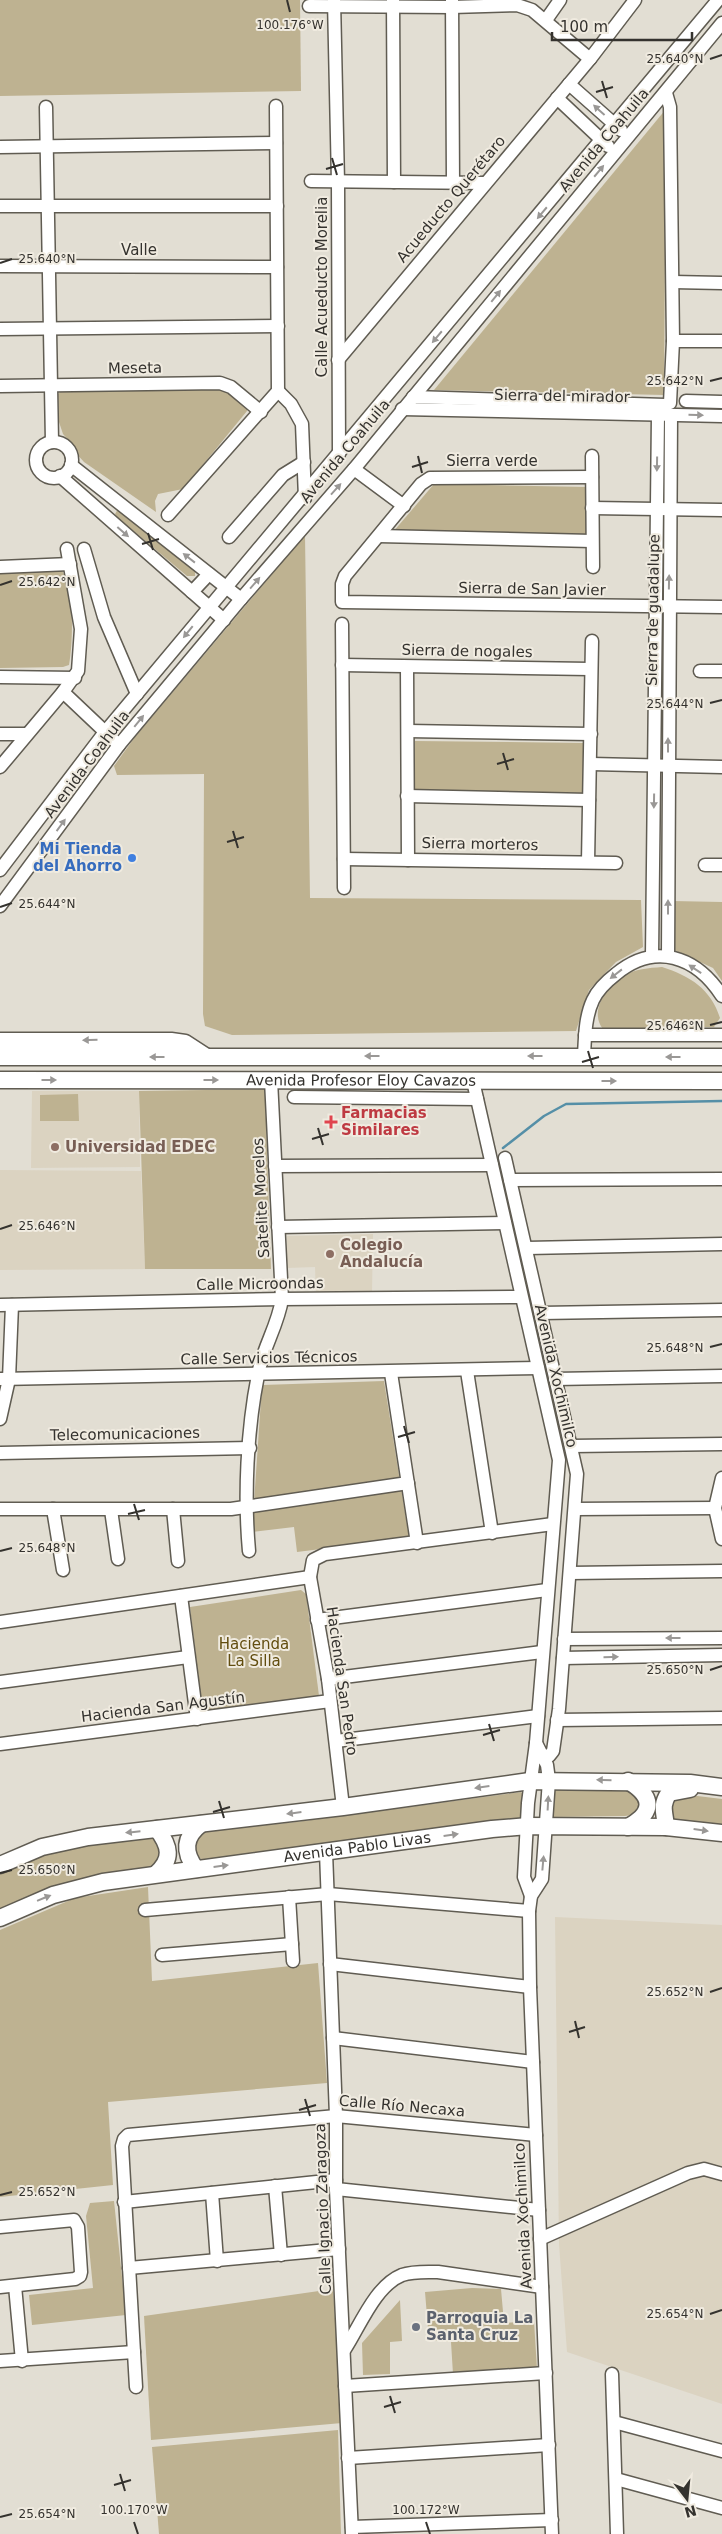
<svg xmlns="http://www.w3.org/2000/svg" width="722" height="2534" font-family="'DejaVu Sans',sans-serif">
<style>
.built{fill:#dbd3c1}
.green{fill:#beb291}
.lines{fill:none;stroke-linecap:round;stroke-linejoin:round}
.stream{stroke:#558fa7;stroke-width:2.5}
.minor-casing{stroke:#605c52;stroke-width:15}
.major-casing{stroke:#605c52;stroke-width:19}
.minor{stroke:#fff;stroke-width:12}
.major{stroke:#fff;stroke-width:16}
.oneway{fill:#9a9896}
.ticks{fill:none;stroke:#34322e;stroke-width:2}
.shop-dot{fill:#3f7fe0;stroke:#f0ebe0;stroke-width:2}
.health-dot{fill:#e0444e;stroke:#f0ebe0;stroke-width:2}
.education-dot{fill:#8d6e63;stroke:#f0ebe0;stroke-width:2}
.worship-dot{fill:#6b7280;stroke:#f0ebe0;stroke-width:2}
.labels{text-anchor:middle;stroke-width:4;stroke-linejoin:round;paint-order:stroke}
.street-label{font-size:15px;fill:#34322e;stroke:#f0ebe0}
.shop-label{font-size:15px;font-weight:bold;fill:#366cbe;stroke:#f0ebe0;text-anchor:end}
.health-label{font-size:15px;font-weight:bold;fill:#be3a42;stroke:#f0ebe0;text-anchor:start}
.education-label{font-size:15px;font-weight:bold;fill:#785e54;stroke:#f0ebe0;text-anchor:start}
.park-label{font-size:15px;fill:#624d0f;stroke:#f0ebe0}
.worship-label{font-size:15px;font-weight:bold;fill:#5b616d;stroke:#f0ebe0;text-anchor:start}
.ticks-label{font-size:12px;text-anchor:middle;fill:#34322e;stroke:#f0ebe0;stroke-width:4;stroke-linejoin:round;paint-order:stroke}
</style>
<rect width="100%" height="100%" fill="#e2ded3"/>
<!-- built -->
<g class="built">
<polygon points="32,1091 139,1091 140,1167 31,1168"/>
<polygon points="0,1170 141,1171 145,1269 0,1270"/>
<polygon points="373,1234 372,1293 316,1295 315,1267 287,1268 287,1236"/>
<polygon points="555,1917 722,1925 722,2404 567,2352 559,2244"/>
</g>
<!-- green -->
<g class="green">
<polygon points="0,0 300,0 301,91 0,96"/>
<polygon points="666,109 664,395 434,390"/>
<polygon points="220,386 247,407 247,411 183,489 158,494 155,501 156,512 84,462 75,452 72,444 63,434 59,422 58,394 62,390"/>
<polygon points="434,484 587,487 588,537 393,532"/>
<polygon points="118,509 195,568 195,576 187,576 117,517 115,514"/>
<polygon points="305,535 310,898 641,900 643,947 616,962 589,990 576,1031 232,1035 205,1026 203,1014 204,774 117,775 114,766 135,737"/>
<path d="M 61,569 C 75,590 73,641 69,665 L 63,667 L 0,668 L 0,572 Z"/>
<polygon points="415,741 584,743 583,793 414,792"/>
<polygon points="672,901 722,902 722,981 713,968 674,950"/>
<path d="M 662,967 C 690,976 711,989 720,1018 L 714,1027 L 603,1029 C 589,1012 606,986 623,976 C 635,969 649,968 662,967 Z"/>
<polygon points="265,1089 271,1269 145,1269 139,1091"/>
<polygon points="78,1094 79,1121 40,1121 40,1095"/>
<polygon points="384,1381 409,1538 297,1552 294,1527 252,1532 262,1385"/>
<polygon points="301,1590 306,1594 319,1696 314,1700 209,1712 202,1706 190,1607"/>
<polygon points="552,1787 633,1791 639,1796 640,1808 632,1815 625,1816 551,1817"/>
<polygon points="521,1792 525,1796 523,1819 207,1861 196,1857 192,1842 205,1831 296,1822"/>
<polygon points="681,1794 722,1799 722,1827 676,1821 670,1816 671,1801"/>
<path d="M 152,1837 L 163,1847 L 158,1866 L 49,1888 L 0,1910 L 0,1873 C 47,1848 100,1842 152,1837 Z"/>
<polygon points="148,1887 152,1981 318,1963 327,2083 108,2102 113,2185 0,2197 0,1930 75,1898"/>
<polygon points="114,2201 126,2315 32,2325 29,2295 93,2288 86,2216 90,2203"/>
<polygon points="472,2288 501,2289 504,2323 534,2321 537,2369 453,2374 451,2342 429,2340 425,2292"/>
<polygon points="333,2289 342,2423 151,2440 144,2316"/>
<polygon points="400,2300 402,2341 390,2342 390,2374 363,2375 362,2343"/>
<polygon points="338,2430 341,2534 159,2534 152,2447"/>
</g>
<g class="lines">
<!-- stream -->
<polyline class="stream" points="503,1148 544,1116 566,1104 722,1101"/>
<defs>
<g id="minor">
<polyline points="334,0 338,182 339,454"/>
<polyline points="393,0 394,182"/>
<polyline points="452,0 453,182"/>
<polyline points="309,6 452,7 517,5 532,10 590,59"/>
<polyline points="546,20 560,0"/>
<polyline points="569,84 621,130"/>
<polyline points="557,98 608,146"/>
<polyline points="46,107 52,442"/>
<polyline points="0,147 276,143"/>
<polyline points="311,181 484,183"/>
<polyline points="0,206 277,206"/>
<polyline points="0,266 277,267"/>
<polyline points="673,282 722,283"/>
<polyline points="0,329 278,326"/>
<polyline points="673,341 722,341"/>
<polyline points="338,360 590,59 635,0"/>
<polyline points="0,386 220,383 231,387 261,412"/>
<polyline points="278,391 291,404 302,424 305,498"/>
<polyline points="413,397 665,405 670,403 673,341 670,107 666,93"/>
<polyline points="686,401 722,402"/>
<polyline points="402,409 722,416"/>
<circle cx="54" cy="460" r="18"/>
<polyline points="592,456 593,567"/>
<polyline points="71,465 241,599"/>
<polyline points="354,469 404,506"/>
<polyline points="60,476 224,620"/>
<polyline points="592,477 430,478 421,484 345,576 342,584 342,602 722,607"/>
<polyline points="592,508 722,510"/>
<polyline points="168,515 278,391 276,106"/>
<polyline points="379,536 592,541"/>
<polyline points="229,537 283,475 304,462"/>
<polyline points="84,549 104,617 137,694"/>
<polyline points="0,567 70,564"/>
<polyline points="192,592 209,574"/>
<polyline points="342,624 344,888"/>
<polyline points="342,665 590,669"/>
<polyline points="407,667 408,860"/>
<polyline points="700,671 722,671"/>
<polyline points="0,677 75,678"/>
<polyline points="63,692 119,745"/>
<polyline points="408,731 591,734"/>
<polyline points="0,734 26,734"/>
<polyline points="591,764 722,767"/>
<polyline points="0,767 63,692 78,671 81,629 67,549"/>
<polyline points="407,796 589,800"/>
<polyline points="344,859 616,863"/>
<polyline points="588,862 592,641"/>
<polyline points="705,865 722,865"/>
<polyline points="0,870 105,732 718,0"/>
<polyline points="0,906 119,745 241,599 354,469 722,23"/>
<polyline points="652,956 658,415"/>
<polyline points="668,956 671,415"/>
<polyline points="585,1035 722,1035"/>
<path d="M 584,1056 C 585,1037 585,1017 593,1000 C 598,989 607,981 616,974 C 655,942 696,956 722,996"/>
<polyline points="473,1081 559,1460 536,1743 528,1803 524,1877 531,1896"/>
<polyline points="294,1097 477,1099"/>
<polyline points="505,1158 577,1474 559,1709 553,1751 549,1756 536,1758"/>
<polyline points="275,1166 492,1165"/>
<polyline points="510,1180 722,1179"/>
<polyline points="278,1227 505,1223"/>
<polyline points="527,1248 722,1244"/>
<polyline points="0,1305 282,1299 521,1297"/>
<polyline points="541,1313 722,1310"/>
<polyline points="467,1371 492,1533"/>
<polyline points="391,1373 417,1543"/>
<polyline points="0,1379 538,1368"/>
<polyline points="555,1379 722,1376"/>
<polyline points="0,1419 9,1379 12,1305"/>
<polyline points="572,1446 722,1444"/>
<polyline points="0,1453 250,1448"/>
<polyline points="722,1478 715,1508 722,1539"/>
<polyline points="0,1509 231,1509 408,1483"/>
<polyline points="53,1509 63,1570"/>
<polyline points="173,1509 178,1561"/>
<polyline points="576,1509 715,1508"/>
<polyline points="111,1510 118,1559"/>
<path d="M 249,1551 C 244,1496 247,1430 258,1375 C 262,1349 278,1326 282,1299 L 271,1080"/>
<polyline points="570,1573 722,1571"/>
<polyline points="181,1596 197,1719"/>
<polyline points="317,1620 547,1590"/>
<polyline points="0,1622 310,1577"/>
<polyline points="564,1639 722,1638"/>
<polyline points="563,1658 722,1655"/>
<polyline points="328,1679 542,1652"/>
<polyline points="0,1682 188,1657"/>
<polyline points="557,1720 722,1718"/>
<polyline points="336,1741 538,1716"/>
<polyline points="536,1743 547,1765 549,1780 542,1879 531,1896 529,1911 530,1987 552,2534"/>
<polyline points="0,1744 330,1701"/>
<polyline points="343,1807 328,1679 310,1577 313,1560 325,1554 553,1524"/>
<polyline points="326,1852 336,2116 336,2189 352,2534"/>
<polyline points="289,1897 293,1961"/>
<polyline points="145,1910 328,1894 529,1911"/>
<polyline points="162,1955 292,1944"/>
<polyline points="330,1964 530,1987"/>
<polyline points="333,2038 533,2062"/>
<polyline points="275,2186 281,2255"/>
<polyline points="336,2189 539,2210"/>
<polyline points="212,2193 217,2261"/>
<polyline points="124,2202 336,2180"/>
<polyline points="0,2227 74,2220 78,2227 81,2272 80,2276 75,2279 0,2287"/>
<polyline points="540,2239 688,2173 704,2169 722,2174"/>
<polyline points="129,2268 339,2249"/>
<polyline points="15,2286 22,2361"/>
<path d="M 345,2349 C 360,2326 375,2286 402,2275 C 413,2271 426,2272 438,2272 L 542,2287"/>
<polyline points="0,2361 134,2352"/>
<polyline points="612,2374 617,2534"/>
<polyline points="345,2386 546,2373"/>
<polyline points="136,2387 122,2146 124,2139 128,2135 336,2116 536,2135"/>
<polyline points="614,2422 722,2451"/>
<polyline points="348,2458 549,2445"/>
<polyline points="616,2479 722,2508"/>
<polyline points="352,2527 552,2520"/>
</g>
<g id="major">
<polyline points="0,1041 171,1041 185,1043 205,1056"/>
<polyline points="0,1057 722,1057"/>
<path id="s1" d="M 0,1080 L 722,1081"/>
<path d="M 628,1827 C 655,1812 653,1796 628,1781"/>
<path d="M 666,1827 C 665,1813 660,1806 669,1793 L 690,1789"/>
<polyline points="0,1865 42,1847 88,1837 343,1807 530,1781 690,1783 722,1787"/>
<path d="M 196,1869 C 183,1852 184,1837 201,1824"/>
<path d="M 156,1874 C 173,1859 170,1846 157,1829"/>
<path id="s2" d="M 0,1918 L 53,1895 L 103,1882 L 492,1829 L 528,1826 L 666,1827 L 722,1833"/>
</g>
</defs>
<!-- minor casing -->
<use href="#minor" class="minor-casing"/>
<!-- major casing -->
<use href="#major" class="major-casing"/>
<!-- minor -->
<use href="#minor" class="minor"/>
<!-- major -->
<use href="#major" class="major"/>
</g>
<!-- one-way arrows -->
<defs><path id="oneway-solid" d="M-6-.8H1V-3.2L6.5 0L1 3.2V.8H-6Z" transform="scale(1.25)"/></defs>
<g class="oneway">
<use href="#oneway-solid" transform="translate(599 110) rotate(-138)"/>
<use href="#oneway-solid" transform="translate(599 171) rotate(-50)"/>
<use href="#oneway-solid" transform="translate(542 213) rotate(130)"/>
<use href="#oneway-solid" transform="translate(496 296) rotate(-51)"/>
<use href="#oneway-solid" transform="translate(437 337) rotate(130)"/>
<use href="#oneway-solid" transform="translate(696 415) rotate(1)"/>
<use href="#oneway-solid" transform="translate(657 464) rotate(91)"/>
<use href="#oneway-solid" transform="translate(336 489) rotate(-48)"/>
<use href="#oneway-solid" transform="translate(123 532) rotate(41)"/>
<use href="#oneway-solid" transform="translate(189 558) rotate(-142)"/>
<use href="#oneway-solid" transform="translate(669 582) rotate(-89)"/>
<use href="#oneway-solid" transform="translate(255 583) rotate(-49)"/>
<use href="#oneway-solid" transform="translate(188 632) rotate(129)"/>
<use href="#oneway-solid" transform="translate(139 721) rotate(-51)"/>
<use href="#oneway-solid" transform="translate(668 745) rotate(-90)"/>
<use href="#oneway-solid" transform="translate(654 801) rotate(91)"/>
<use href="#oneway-solid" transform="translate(61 825) rotate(-54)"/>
<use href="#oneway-solid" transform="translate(668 907) rotate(-90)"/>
<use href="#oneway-solid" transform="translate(695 969) rotate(-146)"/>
<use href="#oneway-solid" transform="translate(616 974) rotate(142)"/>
<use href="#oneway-solid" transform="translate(90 1040) rotate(179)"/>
<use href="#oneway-solid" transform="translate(372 1056) rotate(-180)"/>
<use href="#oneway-solid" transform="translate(535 1056) rotate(180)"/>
<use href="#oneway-solid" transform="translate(157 1057) rotate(180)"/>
<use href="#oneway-solid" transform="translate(673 1057) rotate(-180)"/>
<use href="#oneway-solid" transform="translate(49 1080)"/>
<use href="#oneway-solid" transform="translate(211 1080)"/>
<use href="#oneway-solid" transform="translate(609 1081)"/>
<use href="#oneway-solid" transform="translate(673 1638) rotate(180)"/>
<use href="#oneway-solid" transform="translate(611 1657) rotate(-1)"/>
<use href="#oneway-solid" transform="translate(604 1780) rotate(-179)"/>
<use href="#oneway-solid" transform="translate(482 1787) rotate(172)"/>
<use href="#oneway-solid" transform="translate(548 1803) rotate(-87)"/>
<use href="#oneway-solid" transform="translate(294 1813) rotate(173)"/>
<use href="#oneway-solid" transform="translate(701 1830) rotate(8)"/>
<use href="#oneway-solid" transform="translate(133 1832) rotate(174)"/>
<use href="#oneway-solid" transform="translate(451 1835) rotate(-8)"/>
<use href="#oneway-solid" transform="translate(543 1863) rotate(-85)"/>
<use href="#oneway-solid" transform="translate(221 1866) rotate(-7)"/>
<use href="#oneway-solid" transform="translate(44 1898) rotate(-22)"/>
</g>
<!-- ticks -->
<path class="ticks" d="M 287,0 L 290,12M 710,59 L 722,55M 602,81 L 607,98M 596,92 L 613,87M 332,158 L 337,175M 326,169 L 343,164M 0,263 L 12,259M 710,381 L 722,378M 418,456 L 422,473M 412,467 L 428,462M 148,533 L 153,550M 142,544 L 159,539M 0,585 L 12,581M 710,703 L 722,700M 503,753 L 508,770M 497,764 L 514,759M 233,831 L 238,848M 227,842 L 244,837M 0,907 L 12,903M 710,1025 L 722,1022M 588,1051 L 593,1068M 582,1062 L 599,1057M 318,1128 L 323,1145M 312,1139 L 329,1134M 0,1229 L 12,1225M 710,1347 L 722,1344M 404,1426 L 409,1443M 398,1437 L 415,1432M 134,1504 L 139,1520M 128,1514 L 145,1510M 0,1551 L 12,1548M 710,1670 L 722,1666M 489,1724 L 494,1741M 483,1735 L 500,1730M 219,1801 L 224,1818M 213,1812 L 230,1807M 0,1873 L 12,1870M 710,1992 L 722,1988M 575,2021 L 579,2038M 569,2032 L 585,2027M 305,2099 L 310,2116M 299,2110 L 316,2105M 0,2195 L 12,2192M 710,2314 L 722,2310M 390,2396 L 395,2413M 384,2407 L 401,2402M 120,2474 L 125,2491M 114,2485 L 131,2480M 0,2517 L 12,2514M 134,2522 L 138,2534M 426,2522 L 430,2534"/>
<!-- markers -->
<circle class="shop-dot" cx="132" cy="858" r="5"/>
<path class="health-dot" d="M328.5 1114.5h5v5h5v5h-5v5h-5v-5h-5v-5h5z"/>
<g class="education-dot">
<circle cx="55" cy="1147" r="5"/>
<circle cx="330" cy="1254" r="5"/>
</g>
<circle class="worship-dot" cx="416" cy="2327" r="5"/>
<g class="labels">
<!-- street labels -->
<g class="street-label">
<text transform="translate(604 140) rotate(-50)" y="5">Avenida Coahuila</text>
<text transform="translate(451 199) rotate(-50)" y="5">Acueducto Querétaro</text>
<text x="139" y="255">Valle</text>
<text transform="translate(322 287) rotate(-90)" y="5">Calle Acueducto Morelia</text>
<text transform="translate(135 368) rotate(-1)" y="5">Meseta</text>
<text transform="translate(562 396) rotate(1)" y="5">Sierra del mirador</text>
<text transform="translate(345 451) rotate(-50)" y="5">Avenida Coahuila</text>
<text x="492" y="466">Sierra verde</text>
<text transform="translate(532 589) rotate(1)" y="5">Sierra de San Javier</text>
<text transform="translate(653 610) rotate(-89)" y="5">Sierra de guadalupe</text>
<text transform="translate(467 651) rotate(1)" y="5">Sierra de nogales</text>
<text transform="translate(87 764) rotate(-53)" y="5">Avenida Coahuila</text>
<text transform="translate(480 844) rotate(1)" y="5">Sierra morteros</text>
<text dy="5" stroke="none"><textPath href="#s1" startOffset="361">Avenida Profesor Eloy Cavazos</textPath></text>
<text transform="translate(261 1198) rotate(-93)" y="5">Satelite Morelos</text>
<text transform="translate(260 1284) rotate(-1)" y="5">Calle Microondas</text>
<text transform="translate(269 1358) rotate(-1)" y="5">Calle Servicios Técnicos</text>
<text transform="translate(556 1376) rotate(77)" y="5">Avenida Xochimilco</text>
<text transform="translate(125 1434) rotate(-1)" y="5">Telecomunicaciones</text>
<text transform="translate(342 1681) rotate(82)" y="5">Hacienda San Pedro</text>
<text transform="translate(163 1707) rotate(-7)" y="5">Hacienda San Agustín</text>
<text dy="5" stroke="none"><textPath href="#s2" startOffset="366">Avenida Pablo Livas</textPath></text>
<text transform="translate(402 2106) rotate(5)" y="5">Calle Río Necaxa</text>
<text transform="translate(323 2209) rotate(-92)" y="5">Calle Ignacio Zaragoza</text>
<text transform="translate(523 2216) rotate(-93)" y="5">Avenida Xochimilco</text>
</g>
<!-- shop labels -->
<g class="shop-label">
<text x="122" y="854">Mi Tienda<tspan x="122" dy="17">del Ahorro</tspan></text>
</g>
<!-- health labels -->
<g class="health-label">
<text x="341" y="1118">Farmacias<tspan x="341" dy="17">Similares</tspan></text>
</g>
<!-- education labels -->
<g class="education-label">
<text x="65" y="1152">Universidad EDEC</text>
<text x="340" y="1250">Colegio<tspan x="340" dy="17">Andalucía</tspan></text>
</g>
<!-- park labels -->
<g class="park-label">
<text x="254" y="1649">Hacienda<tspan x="254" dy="17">La Silla</tspan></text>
</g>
<!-- worship labels -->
<g class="worship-label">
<text x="426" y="2323">Parroquia La<tspan x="426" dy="17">Santa Cruz</tspan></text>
</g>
</g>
<g class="ticks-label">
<text x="290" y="29">100.176°W</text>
<text x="675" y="63">25.640°N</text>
<text x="47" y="263">25.640°N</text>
<text x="675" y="385">25.642°N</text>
<text x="47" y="586">25.642°N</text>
<text x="675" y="708">25.644°N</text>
<text x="47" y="908">25.644°N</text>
<text x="675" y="1030">25.646°N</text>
<text x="47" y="1230">25.646°N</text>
<text x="675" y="1352">25.648°N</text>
<text x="47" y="1552">25.648°N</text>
<text x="675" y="1674">25.650°N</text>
<text x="47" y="1874">25.650°N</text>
<text x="675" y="1996">25.652°N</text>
<text x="47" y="2196">25.652°N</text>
<text x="675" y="2318">25.654°N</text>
<text x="134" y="2514">100.170°W</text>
<text x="426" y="2514">100.172°W</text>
<text x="47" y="2518">25.654°N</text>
</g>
<!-- north arrow -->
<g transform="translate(687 2499) rotate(164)" stroke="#f0ebe0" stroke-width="4" paint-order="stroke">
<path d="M0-4L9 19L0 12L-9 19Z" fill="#34322e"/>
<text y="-8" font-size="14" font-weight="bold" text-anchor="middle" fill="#34322e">N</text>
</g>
<!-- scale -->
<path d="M552 32v8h140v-8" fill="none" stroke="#34322e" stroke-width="2.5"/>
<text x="560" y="32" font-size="15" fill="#34322e" stroke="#f0ebe0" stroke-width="4" paint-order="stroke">100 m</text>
</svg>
